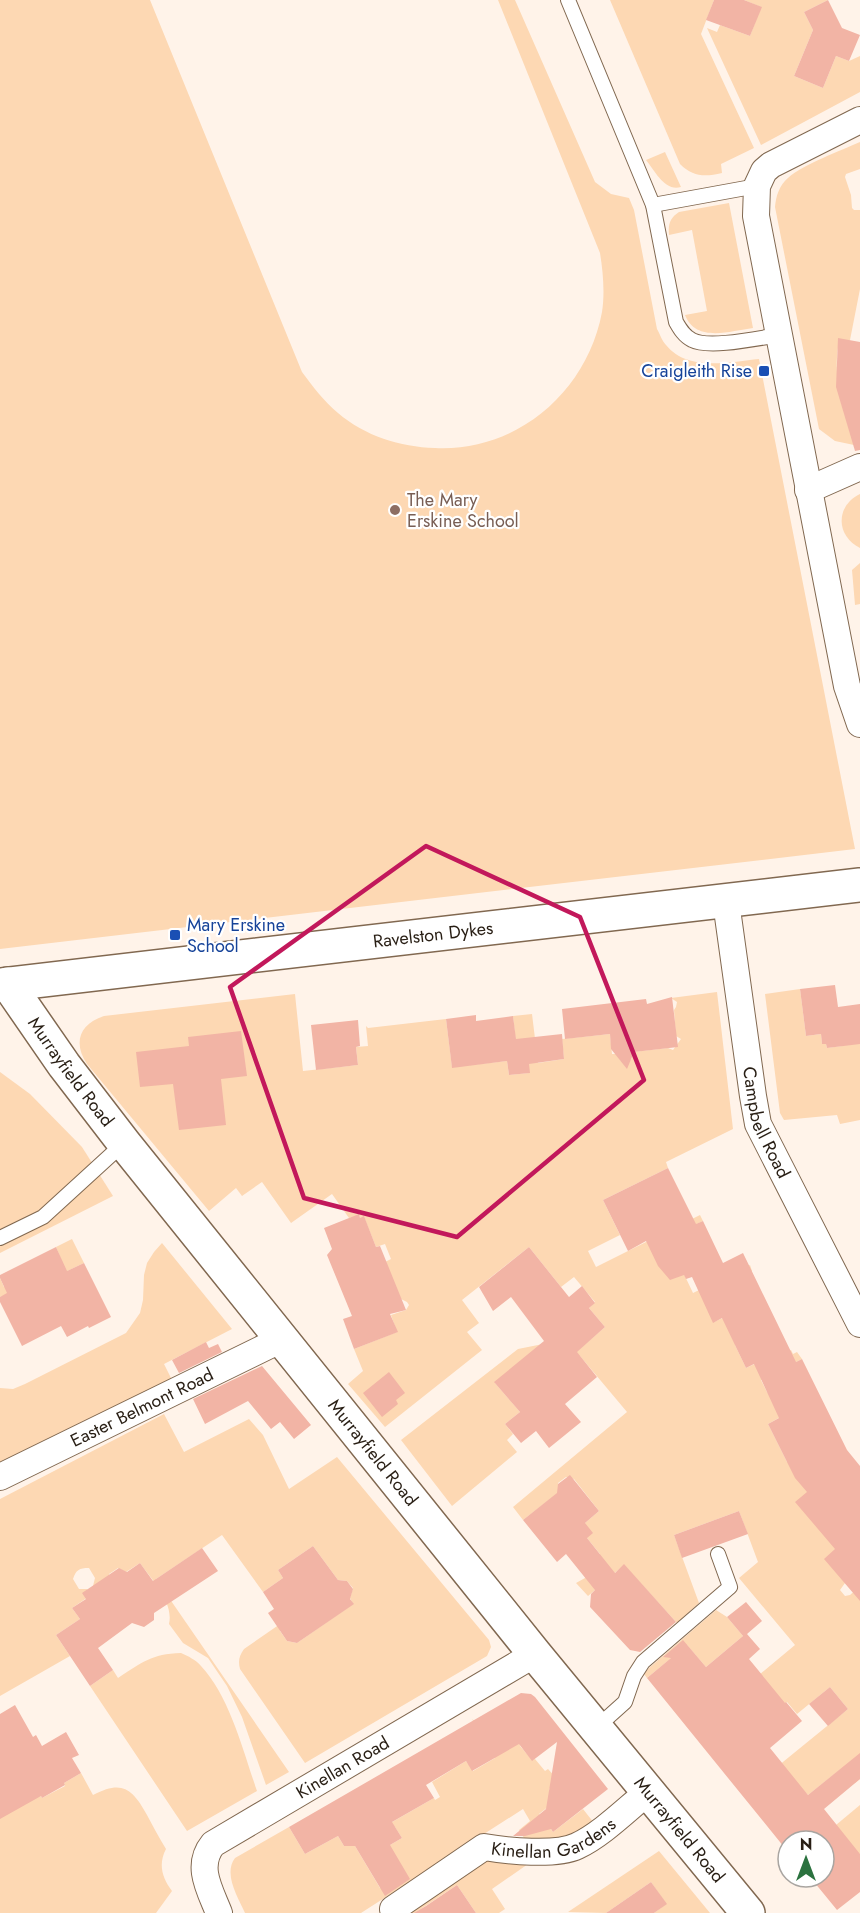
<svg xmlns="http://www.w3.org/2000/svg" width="860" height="1913" font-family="Jost,sans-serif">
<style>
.green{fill:#fdd8b3}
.building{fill:#f2b4a5}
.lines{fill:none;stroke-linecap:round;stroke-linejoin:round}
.service-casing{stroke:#816850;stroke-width:16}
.minor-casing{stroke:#816850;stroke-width:28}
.tertiary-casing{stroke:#816850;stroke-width:36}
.service{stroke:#fff;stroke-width:14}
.minor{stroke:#fff;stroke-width:26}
.tertiary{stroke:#fff;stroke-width:33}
.marked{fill:none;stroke:#c2185b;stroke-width:4.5;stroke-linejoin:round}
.transit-dot{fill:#1a4fb4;stroke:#fff;stroke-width:2}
.education-dot{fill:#8d6e63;stroke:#fff;stroke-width:2}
.labels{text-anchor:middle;stroke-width:4.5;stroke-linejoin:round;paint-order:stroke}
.transit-label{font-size:18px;fill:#164399;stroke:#fff;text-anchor:end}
.education-label{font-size:18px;fill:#785e54;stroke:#fff;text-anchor:start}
.street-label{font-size:18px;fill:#281e14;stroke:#fff}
</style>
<rect width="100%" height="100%" fill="#fff3e9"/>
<!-- green -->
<g class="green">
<path d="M 0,0 L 150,0 L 302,372 C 313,387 324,401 338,413 C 365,436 400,447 435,448 C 517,452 587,392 602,312 C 605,292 603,272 600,253 L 498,0 L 515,0 L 595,182 L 611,194 L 629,198 L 634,210 L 657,329 C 660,334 662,341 666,345 C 688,372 729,362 759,359 L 855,849 L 0,949 Z"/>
<path d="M 610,0 L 714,0 L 701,34 L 754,148 L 721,164 L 722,173 C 705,177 693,177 680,164 Z"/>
<polygon points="744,0 828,0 804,12 813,30 794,76 823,88 836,56 849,61 860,56 860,92 761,145 707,28 717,32 720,25 750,36 761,7"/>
<path d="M 860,142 L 860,169 L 846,174 L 845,177 L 851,195 L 852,208 L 854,210 L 860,210 L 860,289 L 850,340 L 838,347 C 833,385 844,410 854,445 L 835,441 L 819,429 L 775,207 C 776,196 779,186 788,178 C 802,165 842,150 860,142 Z"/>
<path d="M 665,152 L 681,187 C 665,192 655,171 646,160 Z"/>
<path d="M 729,203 L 753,328 C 730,331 696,343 685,315 L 707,311 L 692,230 L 669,235 C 668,224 670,218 679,212 Z"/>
<path d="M 860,494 L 860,548 C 836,536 835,506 860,494 Z"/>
<polygon points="860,563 860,604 855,605 852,570"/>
<polygon points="800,989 806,1036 821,1034 822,1044 826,1044 827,1048 842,1046 842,1042 860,1034 860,1120 840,1124 837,1115 784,1120 780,1113 765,994"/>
<path d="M 717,992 L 733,1129 L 666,1162 L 668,1168 L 603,1200 L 620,1235 L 588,1251 L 596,1267 L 700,1215 L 703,1221 L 649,1247 L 683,1272 L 693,1293 L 750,1265 L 752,1271 L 708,1292 L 714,1322 L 729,1315 L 742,1341 L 735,1345 L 746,1368 L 768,1358 L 770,1361 L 791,1350 L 793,1354 L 797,1352 L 802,1359 L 761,1380 L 767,1392 L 784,1415 L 768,1424 L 787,1462 L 840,1436 L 807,1492 L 837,1548 L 845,1583 L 840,1590 L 845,1596 L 850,1595 L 860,1586 L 860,1779 L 855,1783 L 842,1768 L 808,1795 L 778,1766 L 848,1709 L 830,1687 L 797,1714 L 787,1702 L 780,1707 L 730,1699 L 795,1645 L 739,1578 L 758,1562 L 739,1511 L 674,1535 L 699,1603 L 677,1623 L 624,1565 L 588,1596 L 576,1583 L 585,1578 L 600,1554 L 587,1538 L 585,1523 L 599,1511 L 574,1479 L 566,1477 L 558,1483 L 558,1493 L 523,1520 L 513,1507 L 627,1412 L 580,1356 L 495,1383 L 520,1412 L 505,1424 L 513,1434 L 507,1440 L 517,1452 L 452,1506 L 401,1440 L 518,1349 L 553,1342 L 568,1359 L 605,1327 L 589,1308 L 595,1302 L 574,1277 L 561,1287 L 529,1247 L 462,1300 L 479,1323 L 467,1332 L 482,1350 L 385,1427 L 348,1384 L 363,1371 L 354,1349 L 397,1332 L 391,1315 L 406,1310 L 409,1305 L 407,1302 L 401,1299 L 383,1263 L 391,1259 L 385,1244 L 376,1247 L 364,1217 L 360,1218 L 359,1215 L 349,1218 L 332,1194 L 291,1223 L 262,1182 L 242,1196 L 236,1188 L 209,1211 L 87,1064 C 73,1043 79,1024 104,1016 L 295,994 L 303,1071 L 358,1065 L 356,1047 L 368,1046 L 366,1026 L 368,1028 L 446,1019 L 452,1067 L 507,1061 L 509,1075 L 529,1073 L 516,1044 L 513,1016 L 532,1014 L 538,1063 L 564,1059 L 562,1039 L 610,1034 L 612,1054 L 616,1054 L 621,1061 L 631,1060 L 633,1052 L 668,1048 L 673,1050 L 681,1039 L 676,1036 L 674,1010 L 676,1007 L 677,1002 L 671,998 Z"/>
<polygon points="0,1072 30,1094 82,1147 113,1196 0,1253"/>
<polygon points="72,1239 84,1263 40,1284 0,1297 0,1278 4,1287 61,1259 56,1247"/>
<polygon points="162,1243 232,1329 164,1364 172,1380 0,1465 0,1388 13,1389 25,1384 126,1333 140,1313 143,1300 144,1275 147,1263 154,1252"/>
<path d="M 164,1414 L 184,1452 L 249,1419 L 263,1435 L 289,1489 L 337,1457 L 489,1640 L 491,1647 L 487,1656 L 305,1763 L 240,1669 C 238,1661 239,1656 244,1649 L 283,1622 L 280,1631 L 287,1641 L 297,1643 L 353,1604 L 350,1598 L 353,1588 L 347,1581 L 338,1580 L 313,1546 L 278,1570 L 283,1578 L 263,1592 L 222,1535 L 156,1579 L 289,1772 L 266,1785 L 242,1717 L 227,1686 L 208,1658 L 183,1643 L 169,1624 C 174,1602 152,1580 140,1563 L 126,1572 L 118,1568 L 109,1574 L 110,1583 L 93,1586 L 95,1578 L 89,1568 C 79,1568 76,1570 73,1579 L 79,1589 L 87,1589 L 91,1595 L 72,1608 L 80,1619 L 56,1635 L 70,1656 L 0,1696 L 0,1499 Z"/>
<polygon points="716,1610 727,1617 743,1636 706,1667 687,1645 647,1678 644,1674 649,1668"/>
<path d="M 181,1653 C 188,1656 196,1660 201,1666 C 230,1697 243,1751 257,1791 L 187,1831 L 90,1686 L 113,1670 L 118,1678 C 143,1662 151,1654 181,1653 Z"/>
<path d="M 472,1719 L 482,1727 L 519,1737 L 520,1746 L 532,1760 L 535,1759 L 545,1771 L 548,1769 L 559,1781 L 549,1789 L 549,1793 L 552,1797 L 567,1792 L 539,1814 L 553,1832 L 583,1809 L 594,1823 L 573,1839 L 527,1843 L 519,1830 L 530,1821 L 523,1809 L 361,1913 L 245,1913 C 238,1897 223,1874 235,1858 L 289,1827 L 305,1854 L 338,1836 L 344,1846 L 355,1846 L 380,1888 L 385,1886 L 390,1845 L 402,1838 L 395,1827 L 390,1830 L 387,1825 L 434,1798 L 435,1800 L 440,1797 L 432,1782 L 466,1761 L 473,1771 L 495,1758 Z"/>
<path d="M 81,1773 L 93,1795 C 122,1780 132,1788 147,1815 C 153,1826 159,1838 166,1849 C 158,1864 162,1878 172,1891 L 156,1913 L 0,1913 L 0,1809 L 41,1796 L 42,1798 L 65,1786 L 64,1783 Z"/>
<polygon points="860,1805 860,1854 818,1840"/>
<polygon points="659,1851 710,1913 654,1913 666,1904 651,1882 606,1913 568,1912"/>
<polygon points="481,1859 505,1863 528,1864 492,1889 505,1909 499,1913 476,1913 457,1885 415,1913 402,1913"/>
</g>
<!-- building -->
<g class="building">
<polygon points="714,0 744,0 762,7 750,36 706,20"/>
<polygon points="828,0 842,28 860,35 849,61 836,56 823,88 794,76 813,30 804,12"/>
<polygon points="838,338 860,342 860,450 855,451 836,387"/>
<polygon points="835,985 838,1007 860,1004 860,1044 827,1048 826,1044 822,1044 821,1034 806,1036 800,989"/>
<polygon points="672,997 678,1047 634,1052 627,1069 611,1049 610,1034 565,1039 562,1009 646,999 647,1004"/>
<polygon points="476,1015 476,1021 513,1016 516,1039 562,1034 564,1059 529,1064 530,1073 509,1075 507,1061 452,1068 446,1019"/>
<polygon points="358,1020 360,1046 356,1047 358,1065 316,1070 311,1025"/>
<polygon points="241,1031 247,1076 221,1079 226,1125 179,1130 173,1084 140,1087 136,1052 189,1046 188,1037"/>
<polygon points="668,1168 696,1224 703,1221 723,1263 743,1253 796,1362 802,1359 847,1450 860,1466 860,1601 824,1559 835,1549 795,1502 807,1492 795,1478 768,1424 779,1418 754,1364 746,1368 722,1318 713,1323 692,1277 686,1279 684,1275 670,1280 658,1266 646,1241 628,1251 603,1200"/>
<polygon points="359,1214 360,1218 364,1216 376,1247 380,1246 406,1310 390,1314 398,1332 354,1349 343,1319 352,1316 327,1255 332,1249 324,1228"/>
<polygon points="56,1247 67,1271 84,1263 111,1317 89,1328 88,1326 67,1337 61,1326 22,1346 0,1302 0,1297 7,1293 0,1278 0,1275"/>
<polygon points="529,1247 569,1297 582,1286 595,1303 589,1308 605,1327 577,1352 597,1377 565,1404 581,1422 549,1448 536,1431 521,1443 505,1424 520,1412 494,1382 544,1341 511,1297 493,1311 479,1287"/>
<polygon points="206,1342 209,1348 218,1344 222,1352 179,1373 172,1360"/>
<polygon points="262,1366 311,1425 294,1439 280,1422 271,1429 248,1401 205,1424 193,1399"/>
<polygon points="389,1372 405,1393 396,1400 398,1404 382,1417 363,1393"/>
<polygon points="570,1475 599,1511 585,1523 593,1533 587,1538 615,1573 624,1564 676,1622 640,1652 630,1650 590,1607 591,1594 595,1590 566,1554 557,1562 523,1520 557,1493 558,1484"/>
<polygon points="739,1511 748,1534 682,1558 674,1535"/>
<polygon points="313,1546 338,1580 347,1581 353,1589 350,1599 354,1604 297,1643 287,1641 268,1613 274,1609 263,1592 283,1578 278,1570"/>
<polygon points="202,1548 218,1571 154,1613 154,1620 144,1627 132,1623 98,1648 113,1670 90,1686 56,1635 80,1619 72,1608 86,1599 82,1593 119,1568 127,1572 140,1563 153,1581"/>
<polygon points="746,1602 762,1621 747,1634 760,1649 749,1659 785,1703 786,1702 802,1721 770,1748 808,1795 860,1753 860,1779 824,1809 860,1854 860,1892 837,1910 810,1877 824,1877 824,1841 788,1841 788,1850 784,1847 647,1678 671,1658 663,1657 683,1640 706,1667 743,1636 727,1617"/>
<polygon points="830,1687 848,1709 828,1726 809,1704"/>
<polygon points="521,1693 531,1694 535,1697 608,1789 553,1832 551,1829 525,1836 513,1836 546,1809 557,1742 532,1761 519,1744 472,1771 466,1761 426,1785 434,1798 392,1822 402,1838 390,1845 410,1879 385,1896 355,1846 344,1846 338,1836 305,1854 289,1827"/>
<polygon points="15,1705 33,1737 36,1735 42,1746 66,1732 79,1755 72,1758 81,1773 64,1783 65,1785 42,1798 41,1796 0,1819 0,1714"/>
<polygon points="651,1882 667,1904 654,1913 606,1913"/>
<polygon points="457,1885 476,1913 414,1913 426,1906"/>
</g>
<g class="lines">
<defs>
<g id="service">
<path d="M 568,0 L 653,205 L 676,322 C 680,329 684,336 692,340 C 709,349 759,338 779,335"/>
<polyline points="653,205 757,186"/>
<polyline points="0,1238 43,1217 124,1143"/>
<polyline points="596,1728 625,1702 634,1676 643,1662 730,1587 718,1554"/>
</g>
<g id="minor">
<polyline points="860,120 771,165 764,171 757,186 756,216 847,686 860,724"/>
<polyline points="808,490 860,467"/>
<path id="s1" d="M 726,902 L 753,1096 L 758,1124 L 860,1324"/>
<path id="s2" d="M 0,1477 L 282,1339"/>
<path id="s3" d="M 393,1909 L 484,1847 C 507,1851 556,1856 577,1846 C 601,1835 627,1809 648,1792"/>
<path id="s4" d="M 219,1913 C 210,1890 195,1866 213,1844 L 535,1654"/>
</g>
<g id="tertiary">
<path id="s5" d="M 8,984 L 64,1065 L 124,1143 L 535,1654 L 748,1913"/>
<path id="s6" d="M 0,985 L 860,885"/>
</g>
</defs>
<!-- service casing -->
<use href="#service" class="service-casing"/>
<!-- minor casing -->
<use href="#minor" class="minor-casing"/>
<!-- tertiary casing -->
<use href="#tertiary" class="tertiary-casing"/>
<!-- service -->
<use href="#service" class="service"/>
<!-- minor -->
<use href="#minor" class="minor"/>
<!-- tertiary -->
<use href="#tertiary" class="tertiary"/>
</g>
<!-- marked area -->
<path class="marked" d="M 426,846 L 580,917 L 644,1080 L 457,1237 L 304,1198 L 230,987 Z"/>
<!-- markers -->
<g class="transit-dot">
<rect x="758" y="365" width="12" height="12" rx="3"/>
<rect x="169" y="929" width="12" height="12" rx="3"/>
</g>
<circle class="education-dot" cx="395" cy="510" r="6"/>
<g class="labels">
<!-- transit labels -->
<g class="transit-label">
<text x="752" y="377">Craigleith Rise</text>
<text x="187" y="931" text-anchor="start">Mary Erskine<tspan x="187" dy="21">School</tspan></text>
</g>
<!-- education labels -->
<g class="education-label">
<text x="407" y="506">The Mary<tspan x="407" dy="21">Erskine School</tspan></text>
</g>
<!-- street labels -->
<g class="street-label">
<text dy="6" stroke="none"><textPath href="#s6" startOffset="436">Ravelston Dykes</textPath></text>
<text dy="6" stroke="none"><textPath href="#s5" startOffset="108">Murrayfield Road</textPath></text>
<text dy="6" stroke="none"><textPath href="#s1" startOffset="225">Campbell Road</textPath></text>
<text dy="6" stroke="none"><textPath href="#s2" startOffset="158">Easter Belmont Road</textPath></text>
<text dy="6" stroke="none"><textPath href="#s5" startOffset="594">Murrayfield Road</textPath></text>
<text dy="6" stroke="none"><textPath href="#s4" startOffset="224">Kinellan Road</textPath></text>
<text dy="6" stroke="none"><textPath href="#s5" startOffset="1080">Murrayfield Road</textPath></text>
<text dy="6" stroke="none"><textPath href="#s3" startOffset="183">Kinellan Gardens</textPath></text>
</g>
</g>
<!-- north arrow -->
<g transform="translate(806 1859)"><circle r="28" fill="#ffffff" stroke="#a9a5a1" stroke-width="1.5"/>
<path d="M0-4.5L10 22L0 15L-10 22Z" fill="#2b723f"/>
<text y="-9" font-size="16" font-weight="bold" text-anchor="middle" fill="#281e14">N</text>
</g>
</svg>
